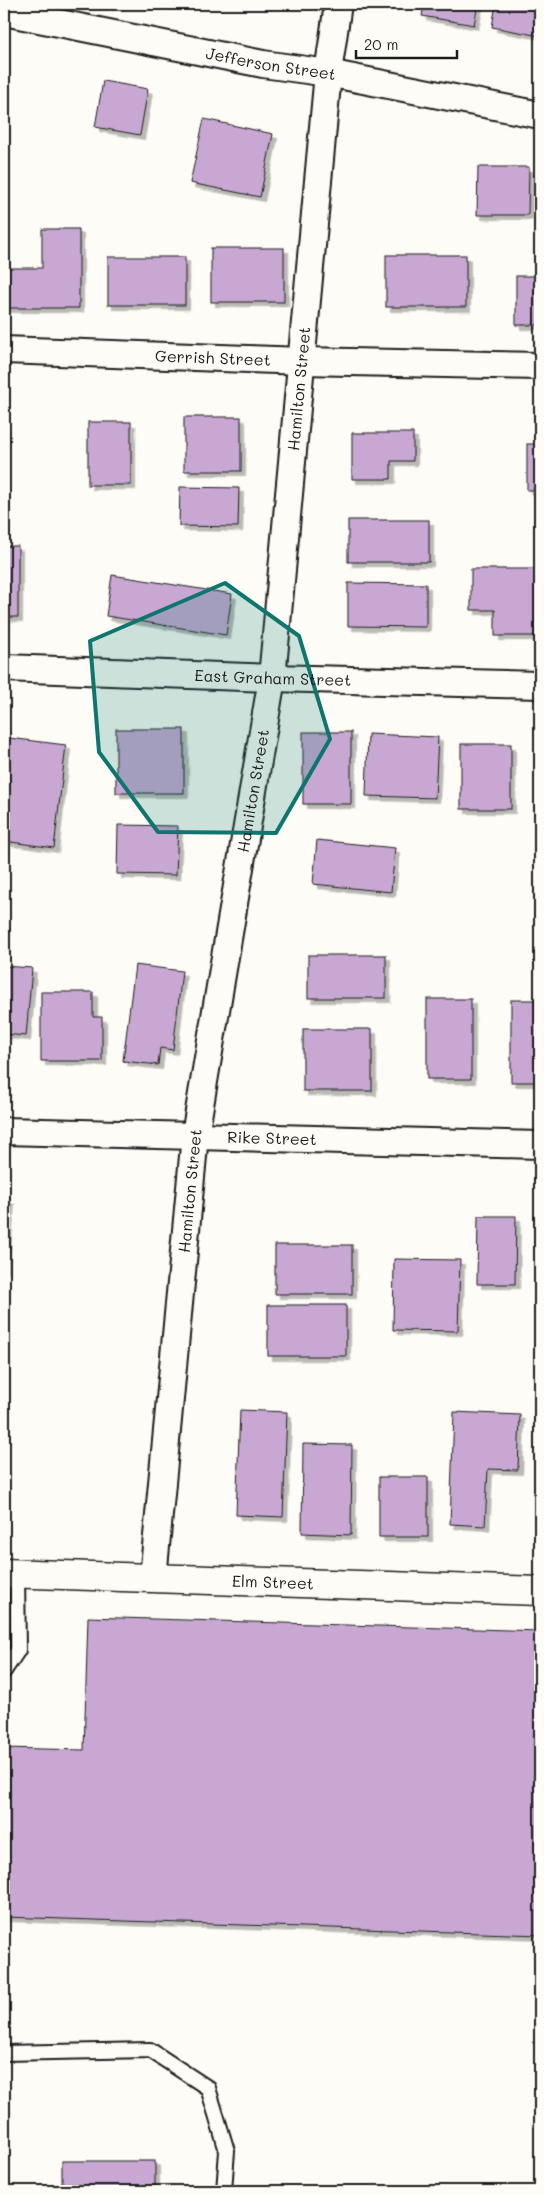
<svg xmlns="http://www.w3.org/2000/svg" width="544" height="2195" font-family="Mali,sans-serif">
<style>
.building{fill:#c8a8d3;stroke:#1c1c1c;filter:url(#shadow)}
.lines{fill:none;stroke-linecap:round;stroke-linejoin:round}
.service-casing{stroke:#1c1c1c;stroke-width:18}
.minor-casing{stroke:#1c1c1c;stroke-width:30}
.secondary-casing{stroke:#1c1c1c;stroke-width:31}
.service{stroke:#fdfcf7;stroke-width:14}
.minor{stroke:#fdfcf7;stroke-width:26}
.secondary{stroke:#fdfcf7;stroke-width:28}
.marked{fill:#0f766e;fill-opacity:0.2;stroke:#0f766e;stroke-width:4;stroke-linejoin:round}
.labels{text-anchor:middle;stroke-width:4.5;stroke-linejoin:round;paint-order:stroke}
.street-label{font-size:16px;fill:#1c1c1c;stroke:#fdfcf7}
</style>
<defs>
<filter id="shadow"><feDropShadow dx="4.5" dy="4.5" stdDeviation="0" flood-color="#0004"/></filter>
</defs>
<rect width="100%" height="100%" fill="#fdfcf7"/>
<filter id="ink" filterUnits="userSpaceOnUse"><feTurbulence type="fractalNoise" baseFrequency=".02" numOctaves="2"/><feDisplacementMap in="SourceGraphic" scale="10" xChannelSelector="R" yChannelSelector="G"/><feConvolveMatrix kernelMatrix="1 2 1 2 8 2 1 2 1" color-interpolation-filters="sRGB"/></filter>
<g filter="url(#ink)">
<!-- building -->
<g class="building">
<polygon points="424,4 478,4 474,25 422,16"/>
<polygon points="496,4 540,4 540,36 492,27"/>
<polygon points="103,81 148,89 140,135 95,127"/>
<polygon points="204,119 273,134 260,197 190,183"/>
<polygon points="478,167 529,167 528,215 477,215"/>
<polygon points="42,229 79,229 79,308 4,308 4,268 42,268"/>
<rect x="211" y="248" width="73" height="54"/>
<rect x="386" y="255" width="80" height="52"/>
<rect x="108" y="257" width="77" height="48"/>
<rect x="516" y="276" width="24" height="49"/>
<rect x="184" y="417" width="57" height="54"/>
<rect x="88" y="422" width="43" height="63"/>
<polygon points="352,433 413,433 413,461 391,461 391,479 352,479"/>
<rect x="527" y="444" width="13" height="46"/>
<polygon points="180,487 239,488 238,527 179,526"/>
<rect x="348" y="520" width="81" height="42"/>
<rect x="4" y="546" width="14" height="71"/>
<polygon points="471,569 540,569 540,636 495,636 495,610 471,610"/>
<polygon points="112,575 232,594 226,635 106,616"/>
<polygon points="348,583 426,584 426,627 348,626"/>
<rect x="116" y="729" width="68" height="64"/>
<rect x="303" y="732" width="48" height="72"/>
<polygon points="368,734 438,737 435,798 366,796"/>
<polygon points="9,738 66,745 54,848 4,841 4,781"/>
<rect x="461" y="744" width="50" height="65"/>
<rect x="539" y="745" width="1" height="68"/>
<polygon points="118,825 178,826 176,875 117,874"/>
<polygon points="317,840 395,848 391,892 313,884"/>
<rect x="308" y="955" width="78" height="43"/>
<polygon points="135,965 182,971 173,1050 160,1048 158,1065 123,1061"/>
<polygon points="4,966 32,968 26,1036 4,1034"/>
<polygon points="41,992 93,992 93,1017 102,1017 102,1061 41,1061"/>
<rect x="427" y="999" width="44" height="80"/>
<rect x="511" y="1000" width="29" height="82"/>
<rect x="303" y="1029" width="69" height="62"/>
<polygon points="4,1199 10,1200 4,1269"/>
<polygon points="478,1216 516,1216 515,1284 477,1284"/>
<rect x="275" y="1245" width="77" height="49"/>
<polygon points="394,1259 460,1260 458,1331 393,1330"/>
<rect x="268" y="1305" width="78" height="51"/>
<polygon points="240,1410 287,1412 283,1517 236,1515"/>
<polygon points="454,1412 520,1415 518,1470 488,1469 485,1526 450,1524"/>
<polygon points="303,1444 352,1445 351,1535 302,1533"/>
<rect x="537" y="1462" width="3" height="85"/>
<rect x="379" y="1477" width="49" height="60"/>
<polygon points="88,1617 540,1631 540,1935 4,1917 4,1748 84,1750"/>
<rect x="62" y="2161" width="93" height="30"/>
</g>
<g class="lines">
<defs>
<g id="service">
<polyline points="4,1671 18,1650 17,1574"/>
<polyline points="4,2053 150,2050 208,2088 227,2151 224,2191"/>
</g>
<g id="minor">
<path id="s1" d="M 4,12 L 263,64 L 328,73 L 540,115"/>
<path id="s2" d="M 4,350 L 303,361 L 540,366"/>
<path id="s3" d="M 4,668 L 272,678 L 540,685"/>
<path id="s4" d="M 4,1131 L 540,1145"/>
<path id="s5" d="M 153,1578 L 195,1135 L 272,678 L 328,73 L 338,4"/>
</g>
<g id="secondary">
<path id="s6" d="M 4,1573 L 540,1591"/>
</g>
</defs>
<!-- service casing -->
<use href="#service" class="service-casing"/>
<!-- minor casing -->
<use href="#minor" class="minor-casing"/>
<!-- secondary casing -->
<use href="#secondary" class="secondary-casing"/>
<!-- service -->
<use href="#service" class="service"/>
<!-- minor -->
<use href="#minor" class="minor"/>
<!-- secondary -->
<use href="#secondary" class="secondary"/>
</g>
</g>
<!-- marked area -->
<path class="marked" d="M 225,583 L 299,636 L 330,739 L 276,833 L 158,832 L 99,752 L 90,641 Z"/>
<g class="labels">
<!-- street labels -->
<g class="street-label">
<text dy="6" stroke="none"><textPath href="#s1" startOffset="272">Jefferson Street</textPath></text>
<text dy="6" stroke="none"><textPath href="#s2" startOffset="209">Gerrish Street</textPath></text>
<text dy="6" stroke="none"><textPath href="#s5" startOffset="1199">Hamilton Street</textPath></text>
<text dy="6" stroke="none"><textPath href="#s3" startOffset="269">East Graham Street</textPath></text>
<text dy="6" stroke="none"><textPath href="#s5" startOffset="794">Hamilton Street</textPath></text>
<text dy="6" stroke="none"><textPath href="#s4" startOffset="268">Rike Street</textPath></text>
<text dy="6" stroke="none"><textPath href="#s5" startOffset="389">Hamilton Street</textPath></text>
<text dy="6" stroke="none"><textPath href="#s6" startOffset="269">Elm Street</textPath></text>
</g>
</g>
<!-- margin -->
<rect width="544" height="2195" fill="none" stroke="#fdfcf7" stroke-width="20"/>
<rect x="10" y="10" width="524" height="2175" fill="none" stroke="#1c1c1c" stroke-width="2" filter="url(#ink)"/>
<!-- scale -->
<path d="M356 50v8h101v-8" fill="none" stroke="#1c1c1c" stroke-width="2.5"/>
<text x="364" y="50" font-size="15" fill="#1c1c1c" stroke="#fdfcf7" stroke-width="4" paint-order="stroke">20 m</text>
</svg>
